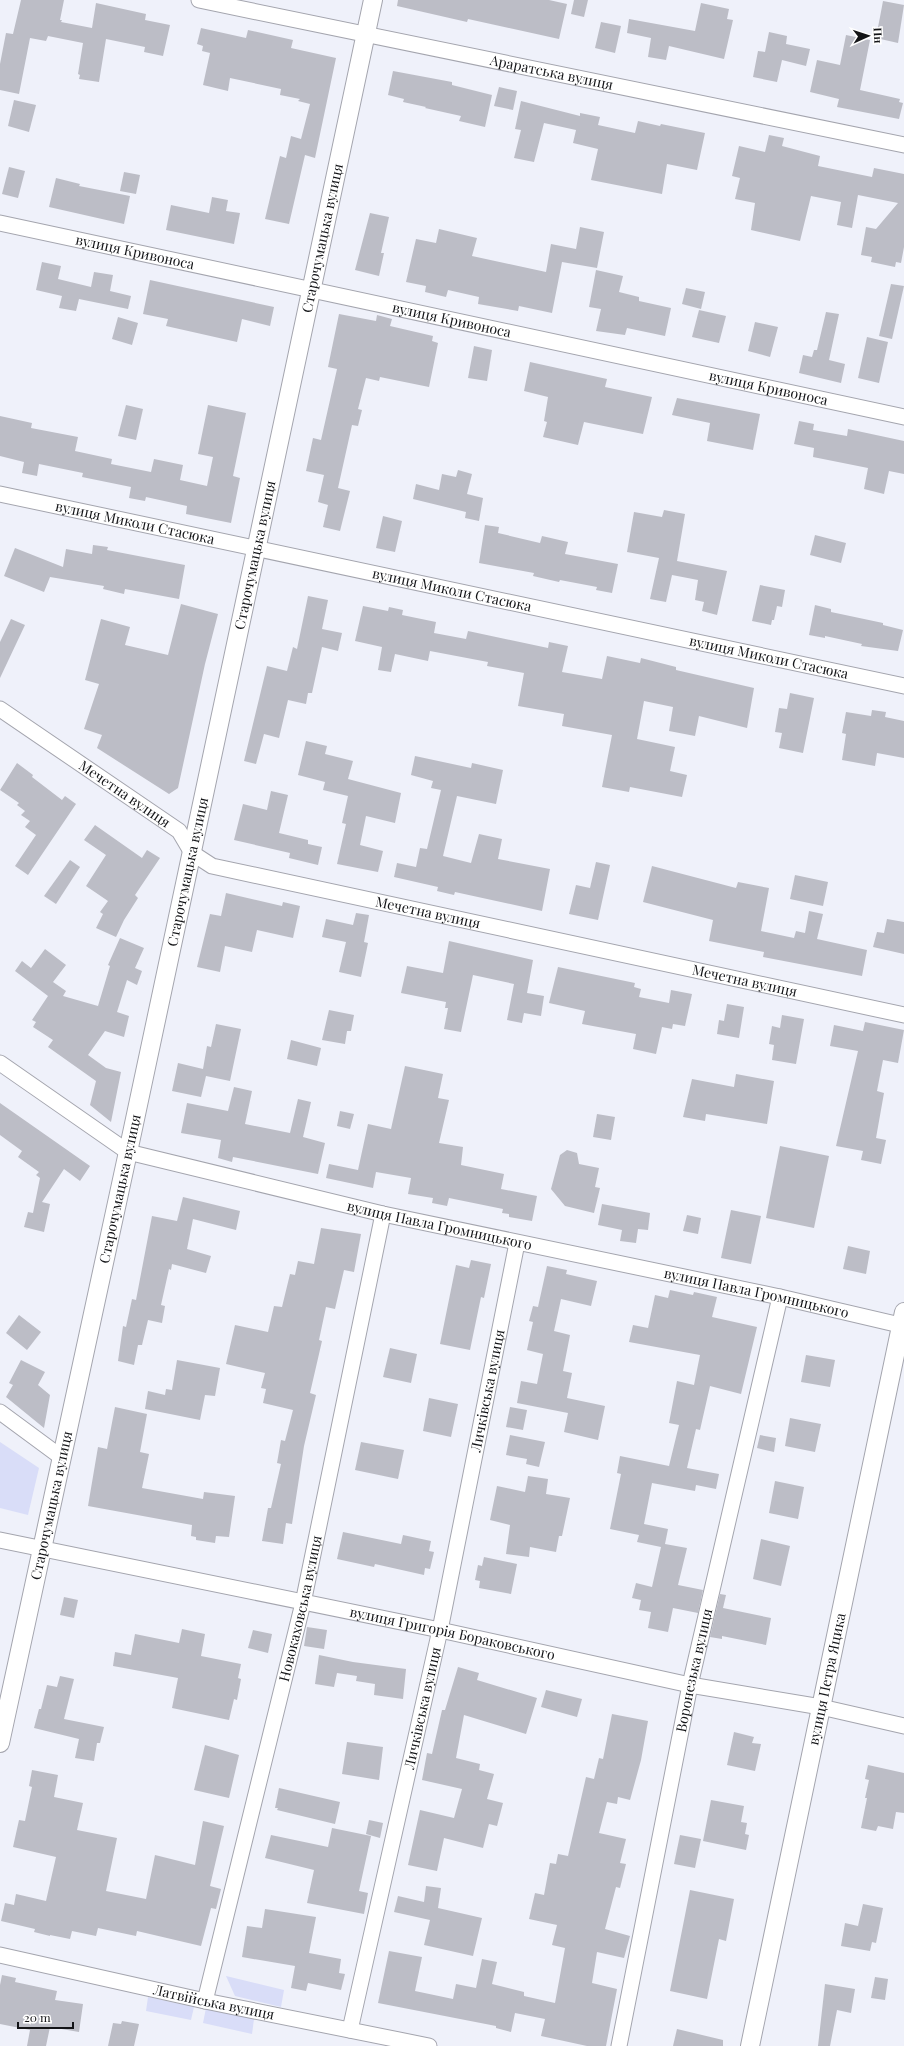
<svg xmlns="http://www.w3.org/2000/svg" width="904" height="2046" font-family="'Playfair Display',serif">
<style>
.green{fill:#d9ddf8}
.building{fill:#bcbdc6}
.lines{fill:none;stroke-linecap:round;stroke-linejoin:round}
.minor-casing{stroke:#a4a5ae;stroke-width:17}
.tertiary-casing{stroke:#a4a5ae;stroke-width:20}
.minor{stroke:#fff;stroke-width:15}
.tertiary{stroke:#fff;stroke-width:18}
.labels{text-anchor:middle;stroke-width:3;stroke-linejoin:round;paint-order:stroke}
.street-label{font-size:14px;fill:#131417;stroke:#fff}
</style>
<rect width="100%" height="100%" fill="#eff1fa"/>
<!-- green -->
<g class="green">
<polygon points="0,1442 39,1468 28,1515 0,1508"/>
<polygon points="226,1976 284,1990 281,2007 235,1996"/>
<polygon points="148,1997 194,2007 191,2020 146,2011"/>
<polygon points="206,2008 254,2019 252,2034 203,2023"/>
</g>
<!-- building -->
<g class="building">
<polygon points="21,0 64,0 60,20 62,20 61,22 92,28 96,3 146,14 145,20 170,25 163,56 144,52 145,47 106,39 99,82 79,79 80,75 78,74 83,43 48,36 46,41 30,38 19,94 0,90 0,64 6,33 13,34"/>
<polygon points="398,0 549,0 567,4 559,39 468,19 467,22 397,6"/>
<polygon points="574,0 588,0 584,17 571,14"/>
<polygon points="883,1 904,5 898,43 876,38"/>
<polygon points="701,3 729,9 727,19 733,20 724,59 669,46 666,60 648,57 651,38 627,33 629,19 695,31"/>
<polygon points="601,22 621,26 615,53 595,48"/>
<polygon points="201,28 246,38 248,30 293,40 291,48 336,58 315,158 305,155 289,224 265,219 280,156 286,158 291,136 301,139 310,104 298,101 300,99 280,95 281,89 230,78 228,91 203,85 210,53 202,51 203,46 197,44"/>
<polygon points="769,32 787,36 786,44 810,49 806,66 782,60 777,82 753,77 758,51 765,52"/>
<polygon points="846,35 870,40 860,90 900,99 899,102 903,103 899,119 837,107 839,99 810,92 817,60 840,65"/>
<polygon points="393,71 452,82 452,85 492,95 485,127 459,121 461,116 425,108 426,107 403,102 404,99 388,95"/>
<polygon points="499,87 517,91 513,110 494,106"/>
<polygon points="14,100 36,105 29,132 8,126"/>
<polygon points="521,101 580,116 580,113 600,117 598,125 635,133 638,121 660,126 661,124 705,133 697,170 667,164 662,194 591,180 598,149 573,143 576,130 544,123 534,162 514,158 521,130 515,129"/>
<polygon points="769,135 784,138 782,146 820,156 818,166 872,177 874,168 904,174 904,247 901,263 896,262 895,267 871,262 872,257 861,255 866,227 876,229 898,203 858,195 852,228 837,225 841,202 811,196 800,241 751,230 755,203 735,199 740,178 732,176 739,146 765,152"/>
<polygon points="9,167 25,171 18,198 2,194"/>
<polygon points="124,172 140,175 136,194 120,191"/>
<polygon points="56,178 80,184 79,186 130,196 124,224 49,207"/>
<polygon points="212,197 228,200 226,211 240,213 234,244 166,230 171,205 209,213"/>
<polygon points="370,213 389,217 381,253 384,253 379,276 355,270"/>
<polygon points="580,227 604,232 597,268 562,262 552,313 519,306 518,311 478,304 479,297 448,290 446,297 425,292 426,286 406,282 416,239 436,243 439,229 477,238 472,256 546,272 551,244 576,249"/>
<polygon points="42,262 61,266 58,279 91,287 94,272 113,275 110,291 131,296 128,309 79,299 76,311 59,308 62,296 36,290"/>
<polygon points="596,270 623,276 619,292 639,297 639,301 671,308 665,336 627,328 625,335 596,331 601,309 589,307"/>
<polygon points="150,280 274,307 270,326 242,319 237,342 166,326 168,319 143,314"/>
<polygon points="891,284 904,286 892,339 879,336"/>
<polygon points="686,288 705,292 701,309 682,304"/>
<polygon points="699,310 726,316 719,343 692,337"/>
<polygon points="826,312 839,314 829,360 845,364 841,383 799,373 803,355 812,357 814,350 817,350"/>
<polygon points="339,314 376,321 377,315 392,319 390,326 433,336 432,341 438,343 429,387 380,377 379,381 366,378 358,409 362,410 358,426 352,425 338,488 350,491 340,531 323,527 328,505 318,502 324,475 306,471 313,438 321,440 337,369 328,367"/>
<polygon points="118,317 138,323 132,345 112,339"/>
<polygon points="755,322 778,327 770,357 748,351"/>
<polygon points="867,337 888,342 879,383 858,378"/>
<polygon points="474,346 492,350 487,381 468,378"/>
<polygon points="530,362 607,379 605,387 652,397 643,434 584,422 578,445 543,437 547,422 544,421 548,397 524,391"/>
<polygon points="677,398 760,414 753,450 707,441 710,423 672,415"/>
<polygon points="126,405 143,409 136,440 118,436"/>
<polygon points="208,405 246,413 233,476 240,478 231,523 186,514 187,506 146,497 145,501 129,498 131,487 82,477 83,473 39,464 37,476 22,473 24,462 0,456 0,416 32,423 31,428 78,437 75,451 112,459 111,464 151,472 154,459 183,465 180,480 207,486 213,457 198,454"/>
<polygon points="799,421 814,424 813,430 847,436 848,429 904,441 904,474 889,471 884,494 864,489 868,468 813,457 814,448 794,444"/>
<polygon points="458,470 472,474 467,494 483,498 479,521 465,518 466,512 413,499 416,484 439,490 442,474 456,477"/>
<polygon points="664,510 685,514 677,561 727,571 717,615 702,611 704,602 695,600 698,580 672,575 666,602 650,599 659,558 627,552 634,512 662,517"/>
<polygon points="383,516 402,521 395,552 376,548"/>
<polygon points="485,525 499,527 498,533 540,543 542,536 568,542 565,554 618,564 612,593 596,590 597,587 560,580 559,582 533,576 534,573 479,563"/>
<polygon points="815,535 846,543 841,563 810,555"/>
<polygon points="93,545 108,547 107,550 185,565 179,599 125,589 124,594 103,589 104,586 50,577 44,592 4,576 15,548 63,567 66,549 92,554"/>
<polygon points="760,585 785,590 782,607 777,606 774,620 772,620 771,625 752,621"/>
<polygon points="308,596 328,600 322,629 342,633 338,651 322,647 312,693 308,693 306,704 288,700 279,738 264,734 256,764 244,761 267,666 287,671 293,647 297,649"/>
<polygon points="181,604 218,614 205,664 178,788 169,794 97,748 102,735 84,729 99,684 85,680 101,619 130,627 125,645 168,655"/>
<polygon points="815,605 831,609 831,612 883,623 883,625 903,630 898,651 861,646 862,644 825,636 825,638 809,635"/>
<polygon points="363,606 388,611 389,607 403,610 402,615 436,622 434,633 466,639 468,631 548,648 549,642 568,646 562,672 602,679 607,656 640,663 641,658 676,667 676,670 754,688 747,728 699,716 695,736 669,731 673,707 644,701 637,739 675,747 670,771 687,775 682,797 630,787 629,792 602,787 612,735 562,726 564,714 518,706 524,673 487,666 488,662 430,651 428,661 395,654 391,672 378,670 382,647 355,641"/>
<polygon points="11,619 25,625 0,678 0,642"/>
<polygon points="790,693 814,698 803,753 779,748 782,733 775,732 779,708 787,709"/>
<polygon points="872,710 886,712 885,717 904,721 904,758 877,753 875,766 842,760 846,734 842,733 846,712 871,716"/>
<polygon points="306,741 327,746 325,754 353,761 348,779 401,793 395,823 366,816 360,845 383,851 378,872 337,864 346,824 342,823 348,796 323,790 325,782 298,775"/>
<polygon points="415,756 471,768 472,763 503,770 496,804 457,796 443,856 471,863 479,834 502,839 498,859 550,869 542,911 455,892 454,895 437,891 438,887 394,877 397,863 416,867 420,848 427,849 441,790 431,788 433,781 411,775"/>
<polygon points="17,763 33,775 32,777 62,800 65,796 76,804 28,875 15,866 36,835 25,827 30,821 21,815 25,811 17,805 19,803 0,790"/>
<polygon points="271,791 288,795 279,833 308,840 308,844 322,847 318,865 289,858 290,853 234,840 243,804 267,810"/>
<polygon points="95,825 142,858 147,850 160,858 135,895 138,898 124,920 116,937 96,928 103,914 100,912 108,901 86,886 106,855 84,840"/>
<polygon points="70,860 80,867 56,904 44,896"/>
<polygon points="596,862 610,865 598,920 569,914 576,885 590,888"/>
<polygon points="652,866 736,888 738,882 769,888 761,931 794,938 796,931 805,933 809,911 823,914 817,939 867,950 862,976 763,957 764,952 709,941 713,920 643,902"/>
<polygon points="795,875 828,882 823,906 790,899"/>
<polygon points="226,893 282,906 283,902 300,906 293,938 257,930 252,952 225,946 220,972 197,967 210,914 221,916"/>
<polygon points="356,913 369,915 364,942 368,943 361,977 339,972 346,942 322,937 326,919 353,925"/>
<polygon points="887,919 904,922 904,954 873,947 877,932 884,933"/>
<polygon points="120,938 144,948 135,968 142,971 137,985 127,980 117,1012 129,1016 124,1037 105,1031 88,1055 106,1068 121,1072 111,1122 90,1105 96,1081 48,1047 53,1040 33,1027 36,1022 32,1020 48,996 15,971 22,961 31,968 45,949 66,965 53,982 66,991 63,996 98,1006 110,966 108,965"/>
<polygon points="449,941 533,960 527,993 544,996 541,1016 524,1013 522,1023 507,1020 514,984 473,975 461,1032 444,1029 448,1008 445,1008 446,1002 401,993 407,966 443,973"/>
<polygon points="558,967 635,983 634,987 641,989 639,997 669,1003 671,990 692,994 685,1026 673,1024 672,1029 662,1027 656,1054 633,1049 636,1034 582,1024 585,1011 549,1003"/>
<polygon points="727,1004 744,1007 739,1038 717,1034 719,1020 724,1021"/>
<polygon points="329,1010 354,1015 351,1031 347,1031 345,1044 322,1040"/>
<polygon points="782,1015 804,1019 796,1064 772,1060 774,1045 769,1044 772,1026 780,1028"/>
<polygon points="865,1022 904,1030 898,1063 883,1060 877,1091 884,1093 876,1138 886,1140 881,1164 861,1160 863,1151 836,1146 858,1051 830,1046 834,1025 863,1031"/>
<polygon points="216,1024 241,1029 230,1081 206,1076 201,1097 172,1091 178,1063 203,1069 207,1046 211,1047"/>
<polygon points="291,1040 321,1048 317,1066 287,1059"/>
<polygon points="405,1066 443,1074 438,1098 449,1100 439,1143 463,1147 461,1165 504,1174 501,1189 537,1196 532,1221 509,1217 509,1214 502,1213 503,1209 449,1198 447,1206 432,1203 433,1198 408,1194 411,1178 376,1172 373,1188 326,1178 329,1164 358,1170 368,1124 391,1129"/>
<polygon points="736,1074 774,1081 767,1124 706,1114 705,1121 683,1117 692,1079 734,1087"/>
<polygon points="234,1087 252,1091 245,1124 290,1133 298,1099 311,1102 303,1137 325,1143 318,1174 233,1157 232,1162 218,1158 221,1140 181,1133 187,1103 228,1111"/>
<polygon points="0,1103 90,1166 80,1181 64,1169 42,1202 50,1204 44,1232 24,1227 28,1212 33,1213 40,1178 36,1175 39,1172 18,1157 22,1151 0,1135"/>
<polygon points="340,1111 354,1114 350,1129 337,1126"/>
<polygon points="597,1114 615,1117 611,1140 593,1137"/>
<polygon points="780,1146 829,1156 814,1228 766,1218"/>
<polygon points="567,1150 577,1153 579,1164 599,1168 595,1187 600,1188 594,1213 565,1206 551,1189 560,1155"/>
<polygon points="183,1197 240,1211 236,1230 193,1219 187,1249 211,1256 206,1273 172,1264 171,1270 169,1269 161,1305 165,1306 162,1323 148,1320 142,1345 138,1345 134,1365 118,1361 123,1326 126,1327 132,1299 136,1300 152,1216 177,1221"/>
<polygon points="602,1204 650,1213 648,1230 638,1229 636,1243 620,1241 622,1230 598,1225"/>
<polygon points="731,1210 761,1216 751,1264 721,1258"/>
<polygon points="687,1215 701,1218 698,1234 683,1231"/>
<polygon points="321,1228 361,1234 354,1272 344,1270 335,1309 326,1307 319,1340 322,1341 310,1393 316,1395 304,1446 292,1524 286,1523 283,1544 262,1541 268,1508 271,1508 281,1464 277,1463 281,1440 285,1441 293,1410 263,1403 266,1389 261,1388 265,1373 226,1364 235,1325 268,1332 274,1306 282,1307 290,1274 295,1275 298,1261 314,1264"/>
<polygon points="848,1246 870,1251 866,1274 843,1269"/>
<polygon points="471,1260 491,1264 484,1298 481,1297 470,1350 440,1344 456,1265 469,1268"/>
<polygon points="547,1266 567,1270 566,1274 597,1281 591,1306 561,1299 554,1331 570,1335 563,1371 572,1373 567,1398 605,1406 598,1440 564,1432 568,1413 517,1403 521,1381 537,1384 543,1354 527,1350 533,1322 529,1321 533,1306 538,1307"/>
<polygon points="670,1290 693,1295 694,1292 717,1297 712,1317 757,1327 741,1394 710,1386 700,1430 696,1429 687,1468 719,1474 716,1489 696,1485 695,1491 652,1483 644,1524 668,1529 665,1544 687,1548 678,1585 703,1590 698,1613 673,1608 668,1632 648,1628 651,1612 639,1610 641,1600 632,1598 636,1583 652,1587 661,1547 637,1542 639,1535 610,1529 621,1474 617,1473 620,1456 669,1466 679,1425 669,1423 677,1381 694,1385 700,1355 629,1342 633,1325 648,1328 655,1295 668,1298"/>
<polygon points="19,1315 41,1332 27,1350 6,1333"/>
<polygon points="390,1348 417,1354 411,1383 383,1377"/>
<polygon points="806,1355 835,1360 830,1387 801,1382"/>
<polygon points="21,1360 45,1372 38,1385 50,1395 44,1428 6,1397 13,1385 9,1383"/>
<polygon points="177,1360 220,1368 215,1396 205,1395 200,1420 145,1409 148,1391 165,1395 166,1389 172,1390"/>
<polygon points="429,1398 458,1404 451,1437 423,1431"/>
<polygon points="115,1407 147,1414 140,1452 149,1454 142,1488 203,1499 204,1492 235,1496 229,1537 216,1536 215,1543 196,1540 196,1537 191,1536 192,1525 88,1506 98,1447 107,1449"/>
<polygon points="510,1407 527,1410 523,1430 506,1427"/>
<polygon points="790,1418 821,1424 815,1452 785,1446"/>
<polygon points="510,1435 545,1442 539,1467 526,1464 527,1459 506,1455"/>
<polygon points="760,1435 776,1438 774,1452 757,1448"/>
<polygon points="361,1442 404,1450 398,1479 355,1470"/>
<polygon points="528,1476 548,1479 546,1494 570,1498 562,1536 559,1536 556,1552 530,1547 529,1557 506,1554 510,1525 490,1520 497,1486 525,1492"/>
<polygon points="775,1481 804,1487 798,1519 769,1513"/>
<polygon points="343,1532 401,1544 403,1535 431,1541 429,1551 434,1552 430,1569 425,1568 424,1575 375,1564 374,1567 337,1559"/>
<polygon points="761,1539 790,1546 781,1586 753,1579"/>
<polygon points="484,1557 517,1564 511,1594 479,1588 480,1581 475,1580 478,1565 482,1566"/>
<polygon points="720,1594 726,1595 723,1608 771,1618 766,1645 722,1636 722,1639 710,1637"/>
<polygon points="64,1597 78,1600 74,1618 60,1615"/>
<polygon points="307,1627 327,1630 324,1649 304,1646"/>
<polygon points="182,1629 205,1634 201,1656 241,1664 238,1678 241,1679 237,1700 234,1699 229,1720 172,1708 178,1678 113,1666 115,1652 131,1655 135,1634 179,1643"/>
<polygon points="253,1630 272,1634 268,1653 248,1648"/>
<polygon points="319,1655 353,1662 406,1669 403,1699 374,1695 375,1684 356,1681 357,1676 337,1673 334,1687 315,1684"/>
<polygon points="458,1667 479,1673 477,1680 537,1698 526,1734 464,1715 456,1758 480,1764 479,1770 494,1774 487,1799 503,1803 497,1826 489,1824 483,1848 444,1838 437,1871 408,1865 420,1810 454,1818 462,1789 422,1780 427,1753 432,1754 442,1710 445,1710"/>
<polygon points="60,1676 74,1679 64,1719 104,1727 100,1743 97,1743 94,1761 75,1758 79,1739 34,1728 39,1709 41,1709 47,1685 57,1687"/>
<polygon points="546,1690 582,1699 577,1717 541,1707"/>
<polygon points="612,1714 648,1721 641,1760 630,1800 618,1797 617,1804 607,1802 599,1833 626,1839 620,1863 626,1864 620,1888 616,1887 605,1929 630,1936 624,1958 597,1952 592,1983 617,1989 606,2046 587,2046 541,2036 545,2019 515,2013 511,2032 496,2028 496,2026 378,2003 389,1951 422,1957 415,1991 453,1999 456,1984 476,1988 482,1959 497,1962 492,1984 524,1992 524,1996 555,2003 565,1948 552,1945 557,1925 529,1919 535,1893 544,1895 550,1863 556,1864 558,1854 568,1856 586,1777 594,1779 599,1758 603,1759"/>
<polygon points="734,1732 754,1737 752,1743 761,1744 755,1771 727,1765"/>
<polygon points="347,1742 383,1747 379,1780 342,1774"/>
<polygon points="205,1745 239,1755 229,1798 194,1790"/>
<polygon points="868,1765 904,1773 904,1813 896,1812 893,1829 878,1826 876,1831 861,1828 867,1798 865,1798 869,1780 865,1779"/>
<polygon points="32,1770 58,1775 54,1797 83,1803 77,1830 117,1838 106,1891 146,1899 155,1855 195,1865 203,1821 224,1826 210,1886 221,1889 216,1909 211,1908 201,1946 137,1931 136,1936 98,1928 96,1936 72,1931 70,1939 50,1935 50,1936 34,1932 35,1929 1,1921 5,1903 14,1905 16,1894 46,1901 56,1857 13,1847 19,1820 25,1821 32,1787 29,1786"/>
<polygon points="279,1788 340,1802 335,1824 277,1810 278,1808 275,1808"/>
<polygon points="711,1800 744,1806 741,1822 747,1823 745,1834 749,1835 746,1850 703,1841"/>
<polygon points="369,1820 383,1823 380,1838 366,1834"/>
<polygon points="332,1828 371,1836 359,1891 368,1893 364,1914 307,1903 314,1870 265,1858 271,1835 328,1847"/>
<polygon points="680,1835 701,1839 695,1868 674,1864"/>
<polygon points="426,1886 441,1888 438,1908 482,1918 473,1956 424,1945 430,1920 394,1912 398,1896 424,1902"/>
<polygon points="690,1890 734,1899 726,1941 719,1939 707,1999 670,1991"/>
<polygon points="863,1904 883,1908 876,1943 872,1942 870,1951 841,1946 845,1923 858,1926"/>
<polygon points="265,1909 316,1917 309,1953 341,1959 339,1973 345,1974 341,1990 308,1983 306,1991 291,1988 295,1966 242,1957 247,1926 262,1928"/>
<polygon points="2,1975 16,1978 15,1982 57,1991 55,2000 83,2004 79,2032 50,2027 46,2046 27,2046 30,2030 0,2024 0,1985"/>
<polygon points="875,1977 888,1979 885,2000 871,1998"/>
<polygon points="825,1984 855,1989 851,2013 837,2010 830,2046 818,2046"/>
<polygon points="122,2021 139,2024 134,2046 108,2046 113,2023 121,2024"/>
<polygon points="677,2029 723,2040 723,2046 673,2046"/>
</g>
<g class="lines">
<defs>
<g id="minor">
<path id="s1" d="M 199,0 L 904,145"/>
<path id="s2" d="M 0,223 L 904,417"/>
<path id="s3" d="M 0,494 L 904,686"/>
<path id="s4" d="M 0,709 L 179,831 L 192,853 L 212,866 L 904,1015"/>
<path id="s5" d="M 0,1063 L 128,1152 L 383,1214 L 780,1297 L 904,1326"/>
<polyline points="0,1412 61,1457"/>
<path id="s6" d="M 0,1540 L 440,1630 L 690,1685 L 821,1707 L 904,1726"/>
<path id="s7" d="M 0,1955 L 205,2001 L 429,2046"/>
<path id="s8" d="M 205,2001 L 303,1603 L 383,1214"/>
<path id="s9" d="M 350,2030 L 440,1630 L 517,1243"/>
<path id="s10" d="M 619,2046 L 690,1685 L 780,1297"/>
</g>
<g id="tertiary">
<path id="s11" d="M 0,1743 L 128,1152 L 373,0"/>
<path id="s12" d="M 750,2046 L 904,1312"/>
</g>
</defs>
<!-- minor casing -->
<use href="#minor" class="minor-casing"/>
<!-- tertiary casing -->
<use href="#tertiary" class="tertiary-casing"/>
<!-- minor -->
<use href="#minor" class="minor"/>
<!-- tertiary -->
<use href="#tertiary" class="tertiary"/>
</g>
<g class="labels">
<!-- street labels -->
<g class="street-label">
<text dy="5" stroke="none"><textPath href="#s1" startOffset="360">Араратська вулиця</textPath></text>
<text dy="5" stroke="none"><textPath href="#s11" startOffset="1539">Старочумацька вулиця</textPath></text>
<text dy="5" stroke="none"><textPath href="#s2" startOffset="138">вулиця Кривоноса</textPath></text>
<text dy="5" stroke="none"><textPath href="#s2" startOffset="462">вулиця Кривоноса</textPath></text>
<text dy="5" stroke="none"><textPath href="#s2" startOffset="786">вулиця Кривоноса</textPath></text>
<text dy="5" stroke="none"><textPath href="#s3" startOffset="138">вулиця Миколи Стасюка</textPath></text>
<text dy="5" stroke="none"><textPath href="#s11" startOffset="1215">Старочумацька вулиця</textPath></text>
<text dy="5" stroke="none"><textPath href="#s3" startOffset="462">вулиця Миколи Стасюка</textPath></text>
<text dy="5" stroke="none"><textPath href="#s3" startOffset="786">вулиця Миколи Стасюка</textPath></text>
<text dy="5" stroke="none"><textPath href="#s4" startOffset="151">Мечетна вулиця</textPath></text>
<text dy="5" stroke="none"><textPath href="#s11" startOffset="891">Старочумацька вулиця</textPath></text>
<text dy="5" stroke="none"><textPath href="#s4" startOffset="487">Мечетна вулиця</textPath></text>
<text dy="5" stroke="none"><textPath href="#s4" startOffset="811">Мечетна вулиця</textPath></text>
<text dy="5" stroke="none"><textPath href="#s11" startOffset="567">Старочумацька вулиця</textPath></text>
<text dy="5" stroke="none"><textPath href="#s5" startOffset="476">вулиця Павла Громницького</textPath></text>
<text dy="5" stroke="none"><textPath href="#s5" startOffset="800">вулиця Павла Громницького</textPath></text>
<text dy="5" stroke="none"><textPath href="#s9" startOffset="654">Личківська вулиця</textPath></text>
<text dy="5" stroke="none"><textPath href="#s11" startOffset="243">Старочумацька вулиця</textPath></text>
<text dy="5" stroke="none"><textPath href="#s8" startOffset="404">Новокаховська вулиця</textPath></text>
<text dy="5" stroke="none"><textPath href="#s6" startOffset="462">вулиця Григорія Бораковського</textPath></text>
<text dy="5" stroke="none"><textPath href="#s10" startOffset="383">Воронезька вулиця</textPath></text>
<text dy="5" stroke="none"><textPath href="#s12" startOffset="375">вулиця Петра Яцика</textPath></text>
<text dy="5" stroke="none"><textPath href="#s9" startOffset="330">Личківська вулиця</textPath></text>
<text dy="5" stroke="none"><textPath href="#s7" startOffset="219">Латвійська вулиця</textPath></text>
</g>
</g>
<!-- north arrow -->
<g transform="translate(868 36) rotate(87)" stroke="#ffffff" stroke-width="3" paint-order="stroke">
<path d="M0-3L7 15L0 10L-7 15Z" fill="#131417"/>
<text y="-6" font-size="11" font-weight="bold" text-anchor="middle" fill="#131417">Пн</text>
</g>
<!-- scale -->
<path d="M18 2022v6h55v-6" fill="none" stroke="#131417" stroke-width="2"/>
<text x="24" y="2022" font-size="12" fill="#131417" stroke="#ffffff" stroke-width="3" paint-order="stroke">20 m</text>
</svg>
